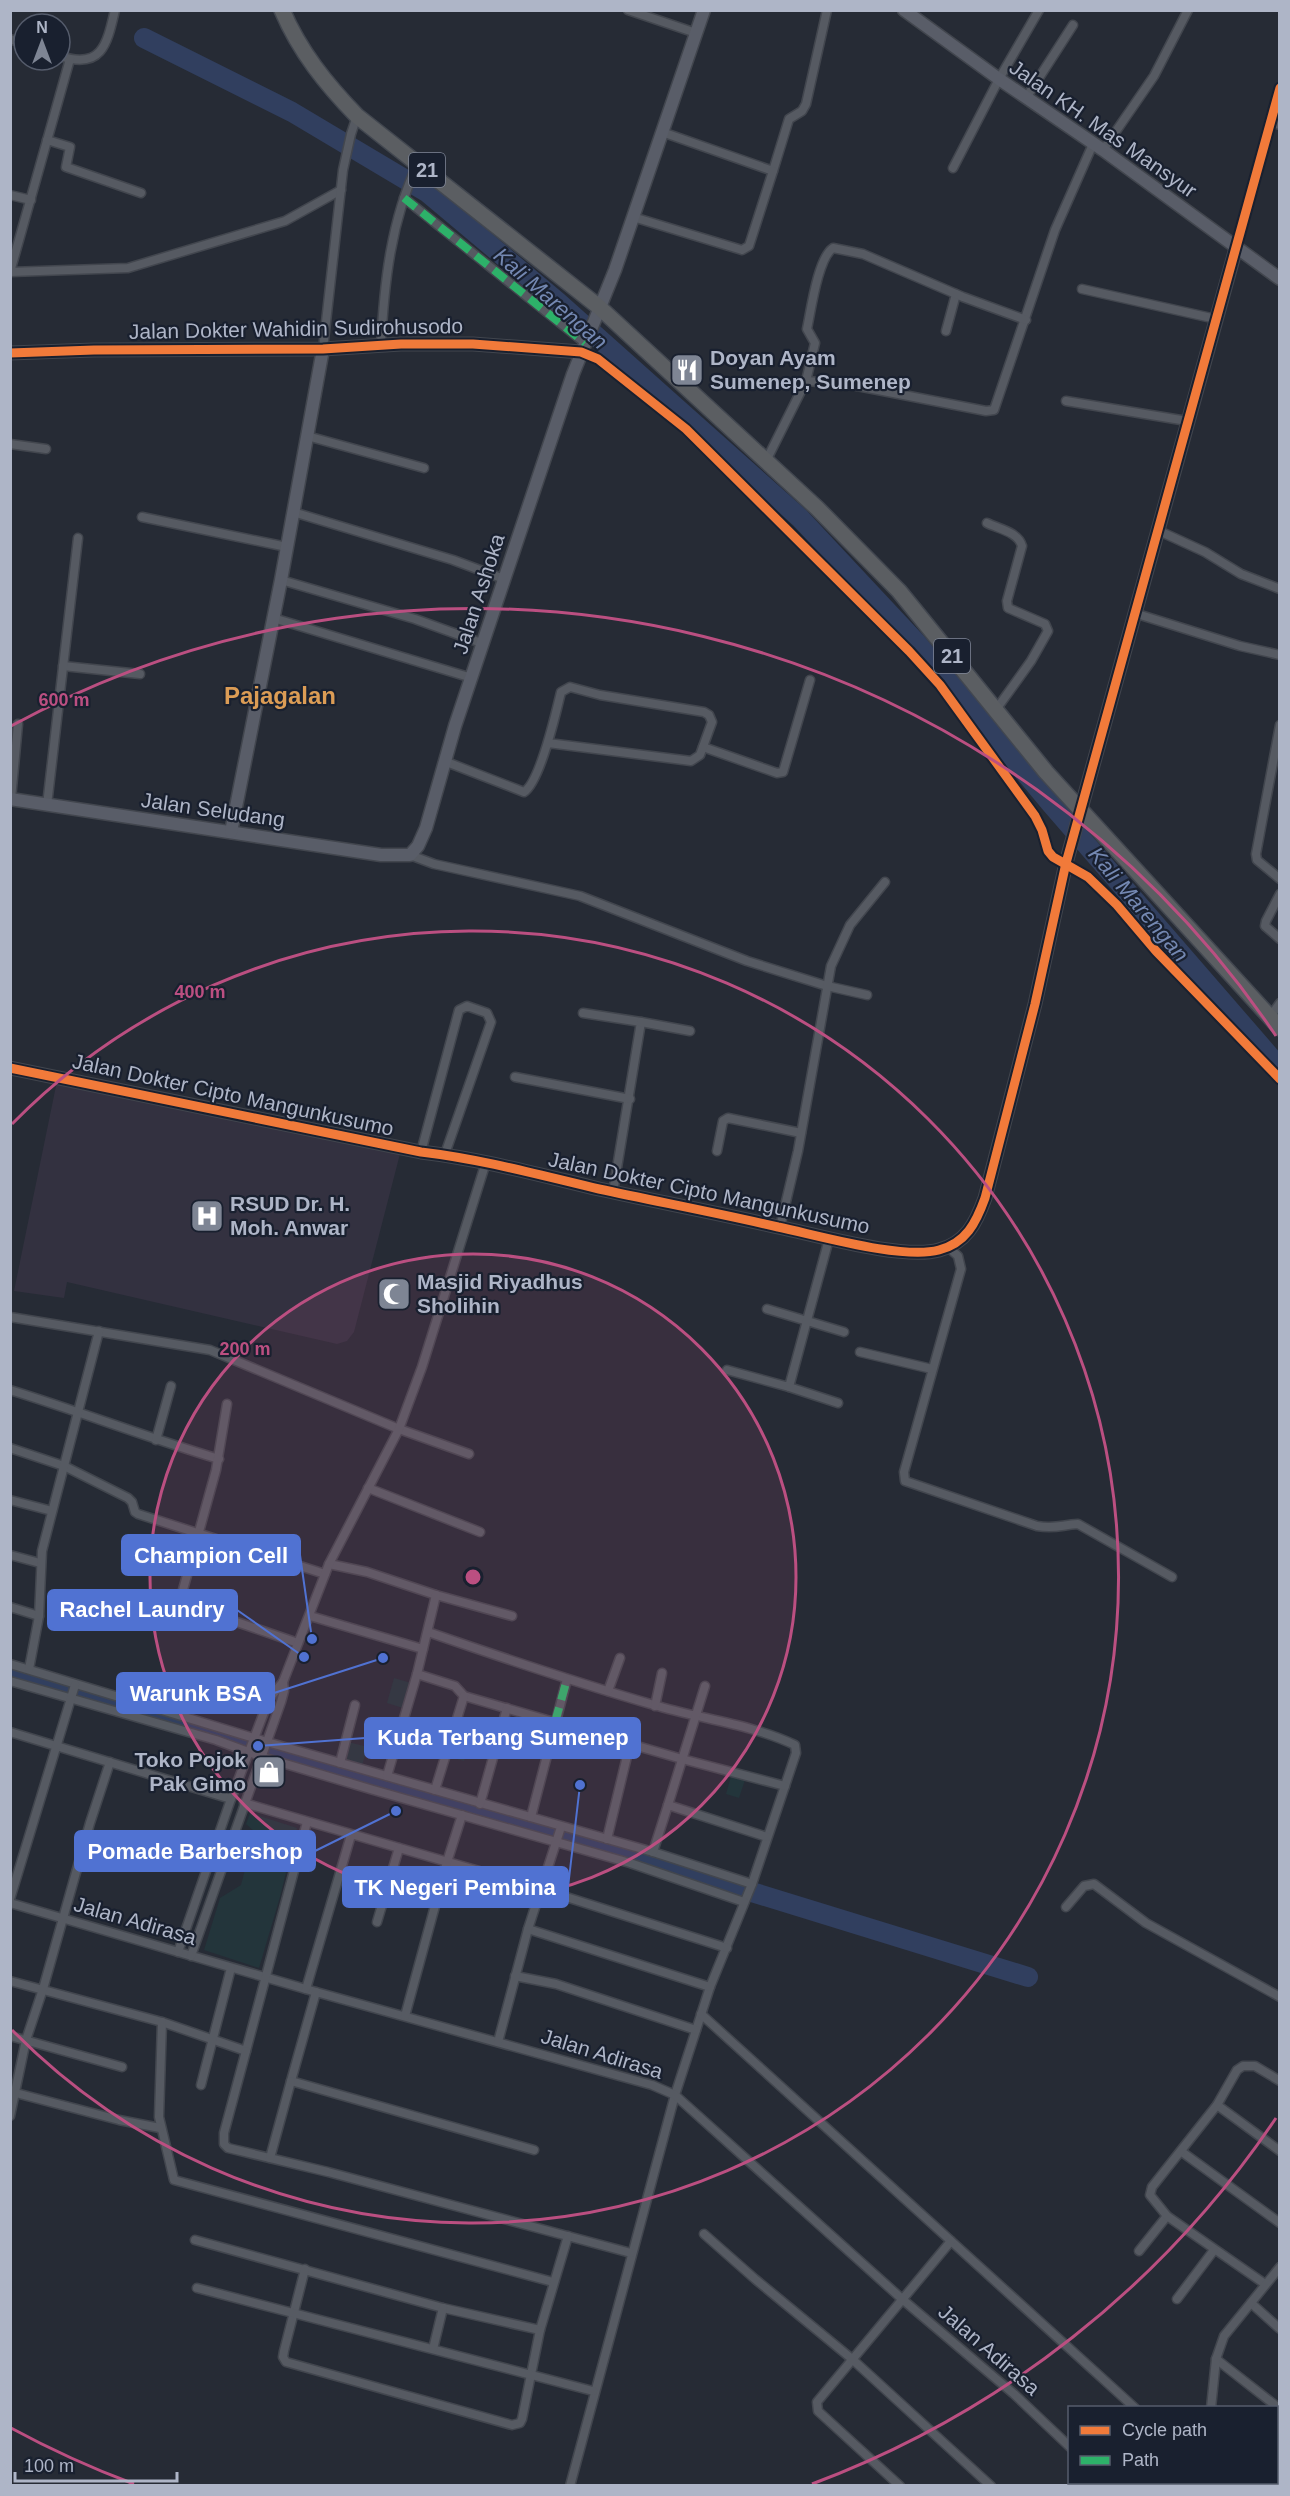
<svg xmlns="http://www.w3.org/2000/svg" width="1290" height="2496" font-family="Arial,sans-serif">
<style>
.medical{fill:#333140}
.green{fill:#23353b}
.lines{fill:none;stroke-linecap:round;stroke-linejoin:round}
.river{stroke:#313f5f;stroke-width:20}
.street-casing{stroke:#42464e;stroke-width:11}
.secondary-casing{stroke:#42464e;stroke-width:15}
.highway-casing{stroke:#424750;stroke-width:18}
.street{stroke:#565a62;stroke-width:8}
.secondary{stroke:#595d68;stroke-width:12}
.highway{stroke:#5b5e62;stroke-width:15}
.quiet{stroke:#2db169;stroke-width:8;stroke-dasharray:15 8;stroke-linecap:butt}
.cycleway-casing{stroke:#19202f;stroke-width:13}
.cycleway{stroke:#f17a3a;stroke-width:9}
.ring{fill:none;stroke:#bb4f81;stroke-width:3}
.labels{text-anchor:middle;stroke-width:4.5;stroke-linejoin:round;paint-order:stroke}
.shield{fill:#19202f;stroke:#818899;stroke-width:1.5}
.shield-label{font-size:20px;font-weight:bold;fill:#aeb5c7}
.street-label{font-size:21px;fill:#aeb5c7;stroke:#19202f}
.poi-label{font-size:21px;font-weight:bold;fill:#aeb5c7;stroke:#19202f;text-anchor:start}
.water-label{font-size:22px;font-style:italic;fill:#7488b2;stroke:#19202f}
.quarter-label{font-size:24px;font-weight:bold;fill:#db9c55;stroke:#19202f}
.centre{fill:#bb4f81;stroke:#19202f;stroke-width:3}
.ring-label{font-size:18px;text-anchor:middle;font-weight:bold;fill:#bb4f81;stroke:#19202f;stroke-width:4.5;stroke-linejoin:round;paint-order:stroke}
.leader{fill:none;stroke:#5072d2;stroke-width:2}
.callout-dot{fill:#5072d2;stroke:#19202f;stroke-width:2}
.callout{fill:#5072d2;stroke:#5072d2;stroke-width:2}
.callout-label{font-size:22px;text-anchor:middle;font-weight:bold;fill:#fff}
</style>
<rect width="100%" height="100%" fill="#262b35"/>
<!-- medical -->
<polygon class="medical" points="57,1081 401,1150 354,1332 347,1341 337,1344 67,1282 64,1298 14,1291"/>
<!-- green -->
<g class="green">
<polygon points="394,1678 411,1683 403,1708 387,1703"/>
<polygon points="348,1742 368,1747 362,1765 343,1760"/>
<polygon points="450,1747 467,1751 464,1761 447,1756"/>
<polygon points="731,1776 745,1780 739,1798 726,1794"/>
<polygon points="250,1813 297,1828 280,1897 259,1968 204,1950 220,1898 241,1885 255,1832 246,1824"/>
</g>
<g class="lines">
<!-- river -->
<g class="river">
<polyline points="144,38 292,112 428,193 559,303 800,518 915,641 1052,805 1280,1068"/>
<polyline points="10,1674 246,1743"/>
<polyline points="270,1752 570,1836 1028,1977"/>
</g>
<defs>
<g id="street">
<polyline points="628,10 696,33"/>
<polyline points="10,39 24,44"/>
<path d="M 60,56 C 102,70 107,44 115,10"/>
<polyline points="70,59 10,272 128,268 285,221 341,190"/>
<polyline points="1026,98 1073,25"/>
<polyline points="1270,122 1280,125"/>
<polyline points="662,132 773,171 789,119 802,111 806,104 827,10"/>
<polyline points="47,140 70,147 66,167 141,193"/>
<polyline points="1103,150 1154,76 1188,10"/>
<polyline points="953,168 999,79 1039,10"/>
<polyline points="10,195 31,200"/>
<polyline points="404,198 585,343"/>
<polyline points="633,217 742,250 749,246 773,171"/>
<polyline points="1236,248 1280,88"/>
<polyline points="1082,289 1216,319"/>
<polyline points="946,331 956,294"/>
<path d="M 381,346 C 384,283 391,220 418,163"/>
<polyline points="323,349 343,170 351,134 357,116"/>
<polyline points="581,352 598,359 686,429 909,651 940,685 1035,816 1042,830 1048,851 1053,857 1088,877 1117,905 1156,951 1280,1079"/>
<polyline points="806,381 847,384 986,411 994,410 1055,230 1093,144"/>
<polyline points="1066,401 1187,421"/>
<polyline points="307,436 424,468"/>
<polyline points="10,444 46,449"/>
<path d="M 766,461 L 806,381 L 815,343 L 807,329 C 811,310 818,258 833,248 L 863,254 L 963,297 L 1026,320"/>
<polyline points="293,512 453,560 504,579"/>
<polyline points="142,517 287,547"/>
<path d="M 987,523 C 999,529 1018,532 1022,546 L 1007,601 L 1008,608 L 1045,624 L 1048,631 L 1031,661 L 995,711"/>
<polyline points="1157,530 1205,552 1241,574 1280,589"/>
<polyline points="281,580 415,619 484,644"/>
<polyline points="1134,613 1240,646 1280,655"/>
<polyline points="273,618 472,678"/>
<polyline points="63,666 140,674"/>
<polyline points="1280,725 1256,854 1257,860 1280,879"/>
<polyline points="703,747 777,773 783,772 810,680"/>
<path d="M 444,761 L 524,792 C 540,782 556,713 561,692 L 570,687 L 600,695 L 704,712 L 709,715 L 712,722 L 700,755 L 691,761 L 548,743"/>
<polyline points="11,799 18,724"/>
<polyline points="47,805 78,538"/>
<polyline points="410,855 434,864 580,896 747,961 827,986 867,995"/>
<polyline points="1280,894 1266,921 1265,926 1280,939"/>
<polyline points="583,1013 641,1022 613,1192"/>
<polyline points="1270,1017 1280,1003"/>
<polyline points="641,1022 690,1031"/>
<polyline points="515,1077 630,1099"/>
<polyline points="717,1151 723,1121 728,1118 801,1133"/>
<polyline points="421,1152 459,1010 467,1006 487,1013 491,1022 445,1154"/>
<polyline points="780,1227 798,1151 831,966 850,925 885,882"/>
<path d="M 948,1247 L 958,1256 L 961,1269 L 904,1472 L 905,1481 L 1037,1526 C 1056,1529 1061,1525 1078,1524 L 1172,1577"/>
<polyline points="767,1309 844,1332"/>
<polyline points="10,1317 210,1350 399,1429 469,1454"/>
<polyline points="860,1352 932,1369"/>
<polyline points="727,1370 789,1387 829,1239"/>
<polyline points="789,1387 838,1403"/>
<path d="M 10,1390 C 81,1412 149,1438 219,1459"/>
<polyline points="227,1404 216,1470 181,1597 187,1605 298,1643"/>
<polyline points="156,1440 171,1386"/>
<polyline points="10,1448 64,1466 128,1498 132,1502 135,1512 138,1514 325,1574"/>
<polyline points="368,1488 480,1532"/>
<polyline points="10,1500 52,1511"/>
<polyline points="10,1555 40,1563"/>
<polyline points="329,1564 367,1572 436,1595 512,1616"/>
<polyline points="10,1607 39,1616"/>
<polyline points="310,1616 423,1649"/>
<path d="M 428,1632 C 503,1658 578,1683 654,1705 C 700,1719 751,1724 795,1745 L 796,1753 L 752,1884"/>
<polyline points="10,1664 267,1742 653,1852 752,1884 710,1987 675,2095 570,2486"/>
<polyline points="29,1669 39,1616 42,1551 99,1331"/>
<polyline points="417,1674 455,1686 464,1696 682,1759 785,1786"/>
<polyline points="10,1681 216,1740 262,1757 370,1789 630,1863 744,1902"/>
<polyline points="608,1691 620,1658"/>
<polyline points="655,1706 662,1673"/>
<polyline points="10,1732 231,1799"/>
<polyline points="399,1733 447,1748"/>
<polyline points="340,1763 355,1705"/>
<polyline points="387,1776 417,1674 436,1595"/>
<polyline points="435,1790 464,1696"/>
<polyline points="244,1803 541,1889 727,1948"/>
<polyline points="480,1804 507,1708"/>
<polyline points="668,1805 705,1686"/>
<polyline points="531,1817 567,1679"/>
<polyline points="607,1839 630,1744"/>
<polyline points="653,1852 668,1805 767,1837"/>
<polyline points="10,1899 75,1685"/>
<polyline points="10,1903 316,1992 652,2085 675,2095 902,2299 1014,2394 1070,2447"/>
<polyline points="1066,1907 1084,1886 1094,1884 1146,1923 1280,1997"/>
<polyline points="377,1922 399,1848"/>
<polyline points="528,1929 710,1987"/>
<polyline points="178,1952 231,1799 269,1699 283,1682 329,1564 399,1429 422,1367 486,1162"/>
<polyline points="191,1956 281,1702 284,1691 283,1682"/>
<polyline points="515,1976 556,1984 696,2030"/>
<polyline points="10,1981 162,2022 246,2051 307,1822"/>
<polyline points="306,1989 351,1835"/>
<polyline points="316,1992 291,2081 534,2150"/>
<polyline points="701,2014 1135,2408"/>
<polyline points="405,2016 447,1862 462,1815"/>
<polyline points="162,2022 159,2117 174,2180 553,2282"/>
<polyline points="10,2036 122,2067"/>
<polyline points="498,2042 528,1929 561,1827"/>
<polyline points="246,2051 224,2133 224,2144 228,2148 328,2172 631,2253"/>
<polyline points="201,2085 231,1968"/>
<polyline points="12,2092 119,2120 160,2128"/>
<polyline points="1217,2105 1280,2151"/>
<polyline points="10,2116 26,2040 43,1989 90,1823 110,1762"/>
<polyline points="1182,2152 1280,2223"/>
<polyline points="270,2158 291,2081"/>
<polyline points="704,2234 755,2279 852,2359 991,2486"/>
<polyline points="195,2240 443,2308 540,2330 568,2236"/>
<polyline points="1139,2251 1167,2216"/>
<polyline points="305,2269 284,2351 283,2357 286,2362 512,2425 520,2423 522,2419 540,2330"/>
<polyline points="1265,2284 1167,2216 1150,2195 1152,2187 1217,2105 1237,2070 1243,2066 1255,2066 1280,2081"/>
<polyline points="197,2288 593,2391"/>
<polyline points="1177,2299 1214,2250"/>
<polyline points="1251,2303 1280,2329"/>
<polyline points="433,2349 443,2308"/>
<polyline points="1216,2359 1280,2409"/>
<polyline points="1211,2408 1216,2359 1224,2336 1280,2267"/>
<polyline points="1107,2482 1110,2486"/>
<polyline points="1270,2482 1273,2486"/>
<polyline points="900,2486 818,2411 817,2402 951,2241"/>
<polyline points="1151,2486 1153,2482"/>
<polyline points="1203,2486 1203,2482"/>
</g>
<g id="secondary">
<polyline points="904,10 999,79 1103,150 1280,279"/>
<polyline points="10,353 94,350 323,349 401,344 473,344 581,352"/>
<polyline points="10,799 381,855 410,855 418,846 426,828 455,726 573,374 615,270 704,10"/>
<polyline points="231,832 281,580 323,349"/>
<path d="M 10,1068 L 421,1152 C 481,1159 540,1175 599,1189 C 659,1202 718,1213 778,1227 C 817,1235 903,1260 939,1250 C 966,1243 976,1223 985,1198 L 1035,1004 L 1066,863 L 1236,248"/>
</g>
<path id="highway" d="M 282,10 C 300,52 326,84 357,116 L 599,307 L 817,508 L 899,591 L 1046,772 L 1280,1028"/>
</defs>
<!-- street casing -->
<use href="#street" class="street-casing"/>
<!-- secondary casing -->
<use href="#secondary" class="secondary-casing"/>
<!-- highway casing -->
<use href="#highway" class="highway-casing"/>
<!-- street -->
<use href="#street" class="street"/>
<!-- secondary -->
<use href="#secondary" class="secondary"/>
<!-- highway -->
<use href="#highway" class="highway"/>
<!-- quiet -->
<g class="quiet">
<polyline points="404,198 585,343"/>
<polyline points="555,1722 567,1679"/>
</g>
<defs>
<g id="cycleway">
<polyline points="10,353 94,350 323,349 401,344 473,344 581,352 598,359 686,429 909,651 940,685 1035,816 1042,830 1048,851 1053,857 1088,877 1117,905 1156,951 1280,1079"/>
<path d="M 10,1068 L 421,1152 C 481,1159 540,1175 599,1189 C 659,1202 718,1213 778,1227 C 817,1235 903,1260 939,1250 C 966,1243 976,1223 985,1198 L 1035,1004 L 1066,863 L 1280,88"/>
</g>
</defs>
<!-- cycleway casing -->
<use href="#cycleway" class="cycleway-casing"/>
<!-- cycleway -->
<use href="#cycleway" class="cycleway"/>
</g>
<!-- distance rings -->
<circle cx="473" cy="1577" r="323" fill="#bb4f81" fill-opacity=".12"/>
<g class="ring">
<circle cx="473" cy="1577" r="323"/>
<path d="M12 1124A646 646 0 1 1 12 2030"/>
<path d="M1276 2118A968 968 0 0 1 812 2484M134 2484A968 968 0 0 1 11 2428M11 726A968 968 0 0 1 1276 1036"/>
</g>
<!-- icons -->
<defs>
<symbol id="restaurant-square" viewBox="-11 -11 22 22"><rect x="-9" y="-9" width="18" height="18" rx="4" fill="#7e8594" stroke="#19202f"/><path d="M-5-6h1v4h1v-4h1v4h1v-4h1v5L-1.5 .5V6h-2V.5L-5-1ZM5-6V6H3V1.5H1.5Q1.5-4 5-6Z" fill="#fff"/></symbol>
<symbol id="hospital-square" viewBox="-11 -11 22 22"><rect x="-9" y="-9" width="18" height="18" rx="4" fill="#7e8594" stroke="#19202f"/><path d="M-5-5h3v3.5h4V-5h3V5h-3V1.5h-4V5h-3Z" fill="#fff"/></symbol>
<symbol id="mosque-square" viewBox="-11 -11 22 22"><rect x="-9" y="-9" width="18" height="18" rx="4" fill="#7e8594" stroke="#19202f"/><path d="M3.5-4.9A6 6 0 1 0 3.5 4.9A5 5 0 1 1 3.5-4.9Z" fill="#fff"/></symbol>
<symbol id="shop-square" viewBox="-11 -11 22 22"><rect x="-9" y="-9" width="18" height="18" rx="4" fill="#7e8594" stroke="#19202f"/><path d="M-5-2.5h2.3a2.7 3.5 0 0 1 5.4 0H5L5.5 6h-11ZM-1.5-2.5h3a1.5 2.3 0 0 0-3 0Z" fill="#fff"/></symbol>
</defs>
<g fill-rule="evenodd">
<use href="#restaurant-square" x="668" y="351" width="38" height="38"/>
<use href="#hospital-square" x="188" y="1197" width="38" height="38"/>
<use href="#mosque-square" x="375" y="1275" width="38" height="38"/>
<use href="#shop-square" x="250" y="1753" width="38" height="38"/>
</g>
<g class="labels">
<!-- shield labels -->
<g class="shield">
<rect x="409" y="153" width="36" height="34" rx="4.5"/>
<rect x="934" y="639" width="36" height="34" rx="4.5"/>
</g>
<g class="shield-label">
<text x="427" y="177">21</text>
<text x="952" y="663">21</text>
</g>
<!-- street labels -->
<g class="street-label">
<text transform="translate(1103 129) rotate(35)" y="7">Jalan KH. Mas Mansyur</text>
<text transform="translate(296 329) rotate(-1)" y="7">Jalan Dokter Wahidin Sudirohusodo</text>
<text transform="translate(479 594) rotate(-72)" y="7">Jalan Ashoka</text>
<text transform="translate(213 810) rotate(8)" y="7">Jalan Seludang</text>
<text transform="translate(233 1095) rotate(12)" y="7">Jalan Dokter Cipto Mangunkusumo</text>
<text transform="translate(709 1193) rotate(12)" y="7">Jalan Dokter Cipto Mangunkusumo</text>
<text transform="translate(135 1921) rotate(16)" y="7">Jalan Adirasa</text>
<text transform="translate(602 2054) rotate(17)" y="7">Jalan Adirasa</text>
<text transform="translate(989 2350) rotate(41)" y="7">Jalan Adirasa</text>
</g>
<!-- poi labels -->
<g class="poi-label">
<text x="710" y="365">Doyan Ayam<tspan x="710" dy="24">Sumenep, Sumenep</tspan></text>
<text x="230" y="1211">RSUD Dr. H.<tspan x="230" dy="24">Moh. Anwar</tspan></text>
<text x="417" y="1289">Masjid Riyadhus<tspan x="417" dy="24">Sholihin</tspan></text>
<text x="246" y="1767" text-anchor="end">Toko Pojok<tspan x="246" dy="24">Pak Gimo</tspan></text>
</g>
<!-- water labels -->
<g class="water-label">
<text transform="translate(551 298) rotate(41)" y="8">Kali Marengan</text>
<text transform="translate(1139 904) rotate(50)" y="8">Kali Marengan</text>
</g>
<!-- quarter labels -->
<g class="quarter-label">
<text x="280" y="704">Pajagalan</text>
</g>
</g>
<circle cx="473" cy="1577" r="9" class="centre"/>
<g class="ring-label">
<text x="64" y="706">600 m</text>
<text x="200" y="998">400 m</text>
<text x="245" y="1355">200 m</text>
</g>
<!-- callouts -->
<path class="leader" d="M312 1639L300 1555M304 1657L237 1610M383 1658L274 1693M258 1746L365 1738M396 1811L315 1851M580 1785L568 1887"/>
<g class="callout-dot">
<circle cx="312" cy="1639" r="6"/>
<circle cx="304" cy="1657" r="6"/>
<circle cx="383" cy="1658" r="6"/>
<circle cx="258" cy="1746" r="6"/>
<circle cx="396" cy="1811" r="6"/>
<circle cx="580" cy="1785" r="6"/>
</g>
<g class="callout">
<rect x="122" y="1535" width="178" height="40" rx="6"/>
<rect x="48" y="1590" width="189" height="40" rx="6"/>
<rect x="117" y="1673" width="157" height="40" rx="6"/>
<rect x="365" y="1718" width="275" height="40" rx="6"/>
<rect x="75" y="1831" width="240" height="40" rx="6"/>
<rect x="343" y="1867" width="225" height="40" rx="6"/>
</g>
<g class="callout-label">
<text x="211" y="1563">Champion Cell</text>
<text x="142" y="1617">Rachel Laundry</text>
<text x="196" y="1701">Warunk BSA</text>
<text x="503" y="1745">Kuda Terbang Sumenep</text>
<text x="195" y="1859">Pomade Barbershop</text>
<text x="455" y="1895">TK Negeri Pembina</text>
</g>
<!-- border -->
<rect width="1290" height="2496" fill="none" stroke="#aeb5c7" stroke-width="24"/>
<!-- legend -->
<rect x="1068" y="2406" width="210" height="78" fill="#19202f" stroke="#555c6c" stroke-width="1.5"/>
<rect x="1080" y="2426" width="30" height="9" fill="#f17a3a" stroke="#555c6c" stroke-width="1.5"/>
<text x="1122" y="2436" font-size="18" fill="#aeb5c7">Cycle path</text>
<rect x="1080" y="2456" width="30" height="9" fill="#2db169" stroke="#555c6c" stroke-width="1.5"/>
<text x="1122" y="2466" font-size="18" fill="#aeb5c7">Path</text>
<!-- north arrow -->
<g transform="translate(42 42)"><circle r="28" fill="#19202f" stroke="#555c6c" stroke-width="1.5"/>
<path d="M0-4.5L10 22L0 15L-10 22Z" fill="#7e8594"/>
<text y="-9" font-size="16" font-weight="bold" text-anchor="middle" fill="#aeb5c7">N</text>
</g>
<!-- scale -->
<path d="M15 2472v9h162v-9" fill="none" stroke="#aeb5c7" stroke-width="3"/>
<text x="24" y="2472" font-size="18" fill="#aeb5c7" stroke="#19202f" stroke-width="4.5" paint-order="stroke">100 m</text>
</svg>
